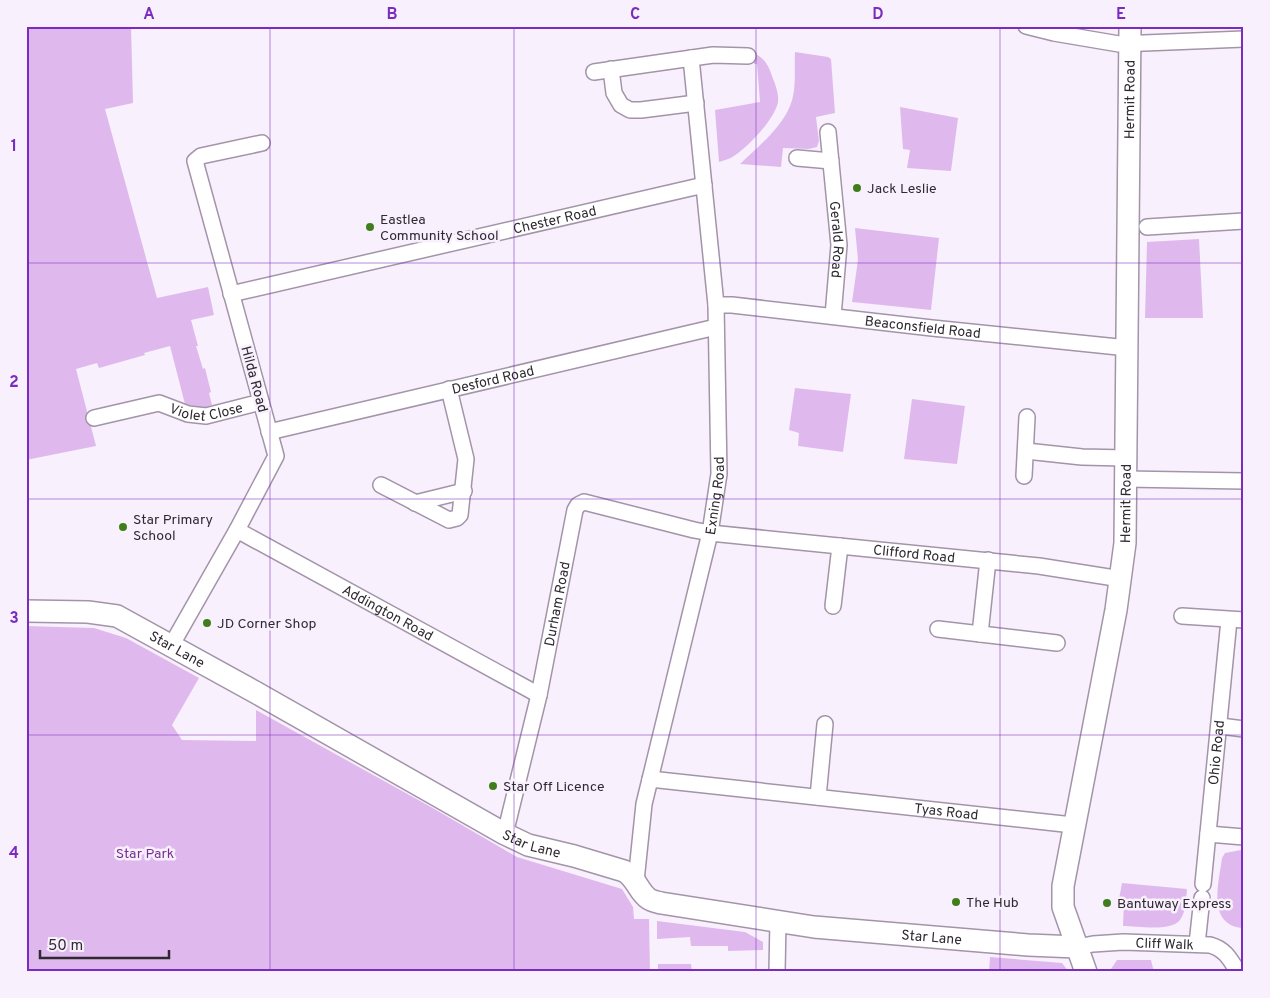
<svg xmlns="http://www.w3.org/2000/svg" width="1270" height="998" font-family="Overpass,sans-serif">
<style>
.green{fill:#dfb9ed}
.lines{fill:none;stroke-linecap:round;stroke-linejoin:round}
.street-casing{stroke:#a394a9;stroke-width:18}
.secondary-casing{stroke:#a394a9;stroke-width:24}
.street{stroke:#fff;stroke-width:15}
.secondary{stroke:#fff;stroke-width:21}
.grid{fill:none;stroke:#7b2cbf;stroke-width:1;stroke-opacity:0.55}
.poi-dot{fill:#407e1c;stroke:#f9f0fd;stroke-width:2}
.labels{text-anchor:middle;stroke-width:5;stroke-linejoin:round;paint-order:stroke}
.street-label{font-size:14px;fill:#2f2931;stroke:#f9f0fd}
.poi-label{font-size:14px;fill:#2f2931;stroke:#f9f0fd;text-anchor:start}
.park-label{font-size:14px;fill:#77308f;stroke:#f9f0fd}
.neatline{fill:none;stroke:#7b2cbf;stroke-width:2}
.grid-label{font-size:16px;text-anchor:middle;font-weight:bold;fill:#7b2cbf}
</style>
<rect width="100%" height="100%" fill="#f9f0fd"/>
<!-- green -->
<g class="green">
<polygon points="26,26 131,26 133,103 105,109 157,298 208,287 214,315 191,320 198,346 196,346 203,369 205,368 211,392 209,393 212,405 203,408 185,404 170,346 144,353 145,355 99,368 97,363 76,369 96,446 26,460"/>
<path d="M 795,52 L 828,57 L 831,59 L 835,113 L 816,117 L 819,141 L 817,147 L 809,149 L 783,148 L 781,167 L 740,164 C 756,149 782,127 790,106 C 797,90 794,69 795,52 Z"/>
<path d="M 753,53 C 763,56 769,66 772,76 C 775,84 779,93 778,102 C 775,119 748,147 734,156 C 730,159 724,160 719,162 L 715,110 L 760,102 L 757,64 L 754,64 Z"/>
<polygon points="900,107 958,118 951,171 907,168 910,150 903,149"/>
<polygon points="855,228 939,238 931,310 852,302 858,260"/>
<polygon points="1199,239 1203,318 1145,318 1147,242"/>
<polygon points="795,388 851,394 843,452 798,446 799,433 789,430"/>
<polygon points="912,399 965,406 957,464 904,459"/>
<polygon points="26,626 94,628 126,638 199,678 172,725 182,740 256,741 256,710 431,807 517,857 622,889 633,907 634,919 649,919 650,972 26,972"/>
<path d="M 1241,850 L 1244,850 L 1244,928 C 1206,926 1219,882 1222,858 L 1225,853 Z"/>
<path d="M 1122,883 L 1187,889 C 1186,899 1186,912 1180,920 C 1171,932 1137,926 1123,926 L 1124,900 L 1119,899 Z"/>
<polygon points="657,921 745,932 763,942 763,950 728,951 728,946 691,946 690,937 657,939"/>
<polygon points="990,957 1062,963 1069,972 989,972"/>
<polygon points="1117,960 1151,960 1154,972 1109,972"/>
<polygon points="658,964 691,964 692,972 729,970 729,972 658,972"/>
</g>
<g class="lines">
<defs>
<g id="street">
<polyline points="1026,26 1054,33 1119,44 1244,39"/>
<polyline points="611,69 614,93 621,105 630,110 641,110 696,103"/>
<polyline points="594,72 713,55 748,56"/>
<path id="s1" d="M 828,132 L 839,245 L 833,316"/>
<polyline points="797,158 831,161"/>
<polyline points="1147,227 1244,221"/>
<path id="s2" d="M 231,294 L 704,185"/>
<path id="s3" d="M 716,305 L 732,305 L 932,328 L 1128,348"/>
<path id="s4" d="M 94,418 L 159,403 L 188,414 L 206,416 L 261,402"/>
<path id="s5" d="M 269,432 L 716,327"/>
<polyline points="1026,451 1082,457 1125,458"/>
<polyline points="1024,476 1027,417"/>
<polyline points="1125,479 1244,481"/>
<polyline points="381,485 449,520 457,518 460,515 466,459 449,389"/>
<polyline points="415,503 464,491"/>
<path id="s6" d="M 237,530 L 539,695"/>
<polyline points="833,606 840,546"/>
<polyline points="1182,616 1244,620"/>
<polyline points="938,629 1057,643"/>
<polyline points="980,634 988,560"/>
<polyline points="171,646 237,530 276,456 195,161 201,156 262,143"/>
<polyline points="1220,726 1244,729"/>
<path id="s7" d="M 650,779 L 1073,825"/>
<polyline points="818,797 825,724"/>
<path id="s8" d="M 505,834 L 539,695 L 575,510 L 578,505 L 584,502 L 694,530 L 710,533 L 1039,566 L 1121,579"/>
<polyline points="1208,834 1244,837"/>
<path id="s9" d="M 636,881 L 644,804 L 710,533 L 719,474 L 716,305 L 691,58"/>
<path id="s10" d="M 1203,884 L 1229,620"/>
<polyline points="1197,944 1202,898"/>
<path id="s11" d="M 1077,947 L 1093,944 L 1123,942 L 1210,945 C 1225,949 1230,959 1238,972"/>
<polyline points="777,972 778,921"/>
</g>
<g id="secondary">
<path id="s12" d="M 26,611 L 88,612 L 117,616 L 255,692 L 505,834 L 528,845 L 574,856 L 624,871 C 637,878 638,892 649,899 C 652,901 657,902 661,903 L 814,927 L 1028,945 L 1077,947"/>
<path id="s13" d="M 1086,972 L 1063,907 L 1063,886 L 1116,610 L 1125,543 L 1130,26"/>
</g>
</defs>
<!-- street casing -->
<use href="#street" class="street-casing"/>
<!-- secondary casing -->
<use href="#secondary" class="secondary-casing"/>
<!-- street -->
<use href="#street" class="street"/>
<!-- secondary -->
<use href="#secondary" class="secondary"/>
</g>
<!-- grid -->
<path class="grid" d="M 270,26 L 270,972M 514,26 L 514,972M 756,26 L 756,972M 1000,26 L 1000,972M 26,263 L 1244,263M 26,499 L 1244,499M 26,735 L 1244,735"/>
<!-- markers -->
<g class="poi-dot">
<circle cx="857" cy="188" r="5"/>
<circle cx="370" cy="227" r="5"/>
<circle cx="123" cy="527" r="5"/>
<circle cx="207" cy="623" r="5"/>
<circle cx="493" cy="786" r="5"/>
<circle cx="956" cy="902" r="5"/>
<circle cx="1107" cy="903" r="5"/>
</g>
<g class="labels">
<!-- street labels -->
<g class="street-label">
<text dy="5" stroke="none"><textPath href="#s13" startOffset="882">Hermit Road</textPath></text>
<text dy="5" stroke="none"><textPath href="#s2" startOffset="332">Chester Road</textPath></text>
<text dy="5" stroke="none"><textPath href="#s1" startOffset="108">Gerald Road</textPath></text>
<text dy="5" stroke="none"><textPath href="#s3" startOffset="208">Beaconsfield Road</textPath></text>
<text transform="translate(255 379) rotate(75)" y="5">Hilda Road</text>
<text dy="5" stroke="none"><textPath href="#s5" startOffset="230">Desford Road</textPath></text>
<text dy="5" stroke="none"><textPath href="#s4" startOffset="116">Violet Close</textPath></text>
<text dy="5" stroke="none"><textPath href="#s9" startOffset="394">Exning Road</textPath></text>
<text dy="5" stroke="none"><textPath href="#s13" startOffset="478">Hermit Road</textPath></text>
<text dy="5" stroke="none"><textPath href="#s8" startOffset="679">Clifford Road</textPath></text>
<text dy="5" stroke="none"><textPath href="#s8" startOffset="236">Durham Road</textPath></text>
<text dy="5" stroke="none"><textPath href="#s6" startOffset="172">Addington Road</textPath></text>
<text dy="5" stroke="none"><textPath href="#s12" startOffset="160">Star Lane</textPath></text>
<text dy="5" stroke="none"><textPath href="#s10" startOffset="132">Ohio Road</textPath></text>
<text dy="5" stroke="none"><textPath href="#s7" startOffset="298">Tyas Road</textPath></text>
<text dy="5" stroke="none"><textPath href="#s12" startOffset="565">Star Lane</textPath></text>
<text dy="5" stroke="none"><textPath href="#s12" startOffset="985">Star Lane</textPath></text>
<text dy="5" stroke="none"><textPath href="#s11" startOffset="88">Cliff Walk</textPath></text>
</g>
<!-- poi labels -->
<g class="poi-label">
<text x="867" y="193">Jack Leslie</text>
<text x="380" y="224">Eastlea<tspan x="380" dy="16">Community School</tspan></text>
<text x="133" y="524">Star Primary<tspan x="133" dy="16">School</tspan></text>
<text x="217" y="628">JD Corner Shop</text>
<text x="503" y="791">Star Off Licence</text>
<text x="966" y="907">The Hub</text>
<text x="1117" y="908">Bantuway Express</text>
</g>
<!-- park labels -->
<g class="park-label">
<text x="145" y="858">Star Park</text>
</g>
</g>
<!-- border -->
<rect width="1270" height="998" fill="none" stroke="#f9f0fd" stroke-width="55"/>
<!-- scale -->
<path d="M40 950v8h129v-8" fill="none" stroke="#2f2931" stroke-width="2.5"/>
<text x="48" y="950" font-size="15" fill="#2f2931" stroke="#f9f0fd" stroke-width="4" paint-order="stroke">50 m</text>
<rect x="28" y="28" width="1214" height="942" class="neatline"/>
<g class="grid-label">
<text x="149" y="19">A</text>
<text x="392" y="19">B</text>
<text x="635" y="19">C</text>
<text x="878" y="19">D</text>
<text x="1121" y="19">E</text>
<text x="14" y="151">1</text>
<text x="14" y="387">2</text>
<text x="14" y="623">3</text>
<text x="14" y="858">4</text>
</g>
</svg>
